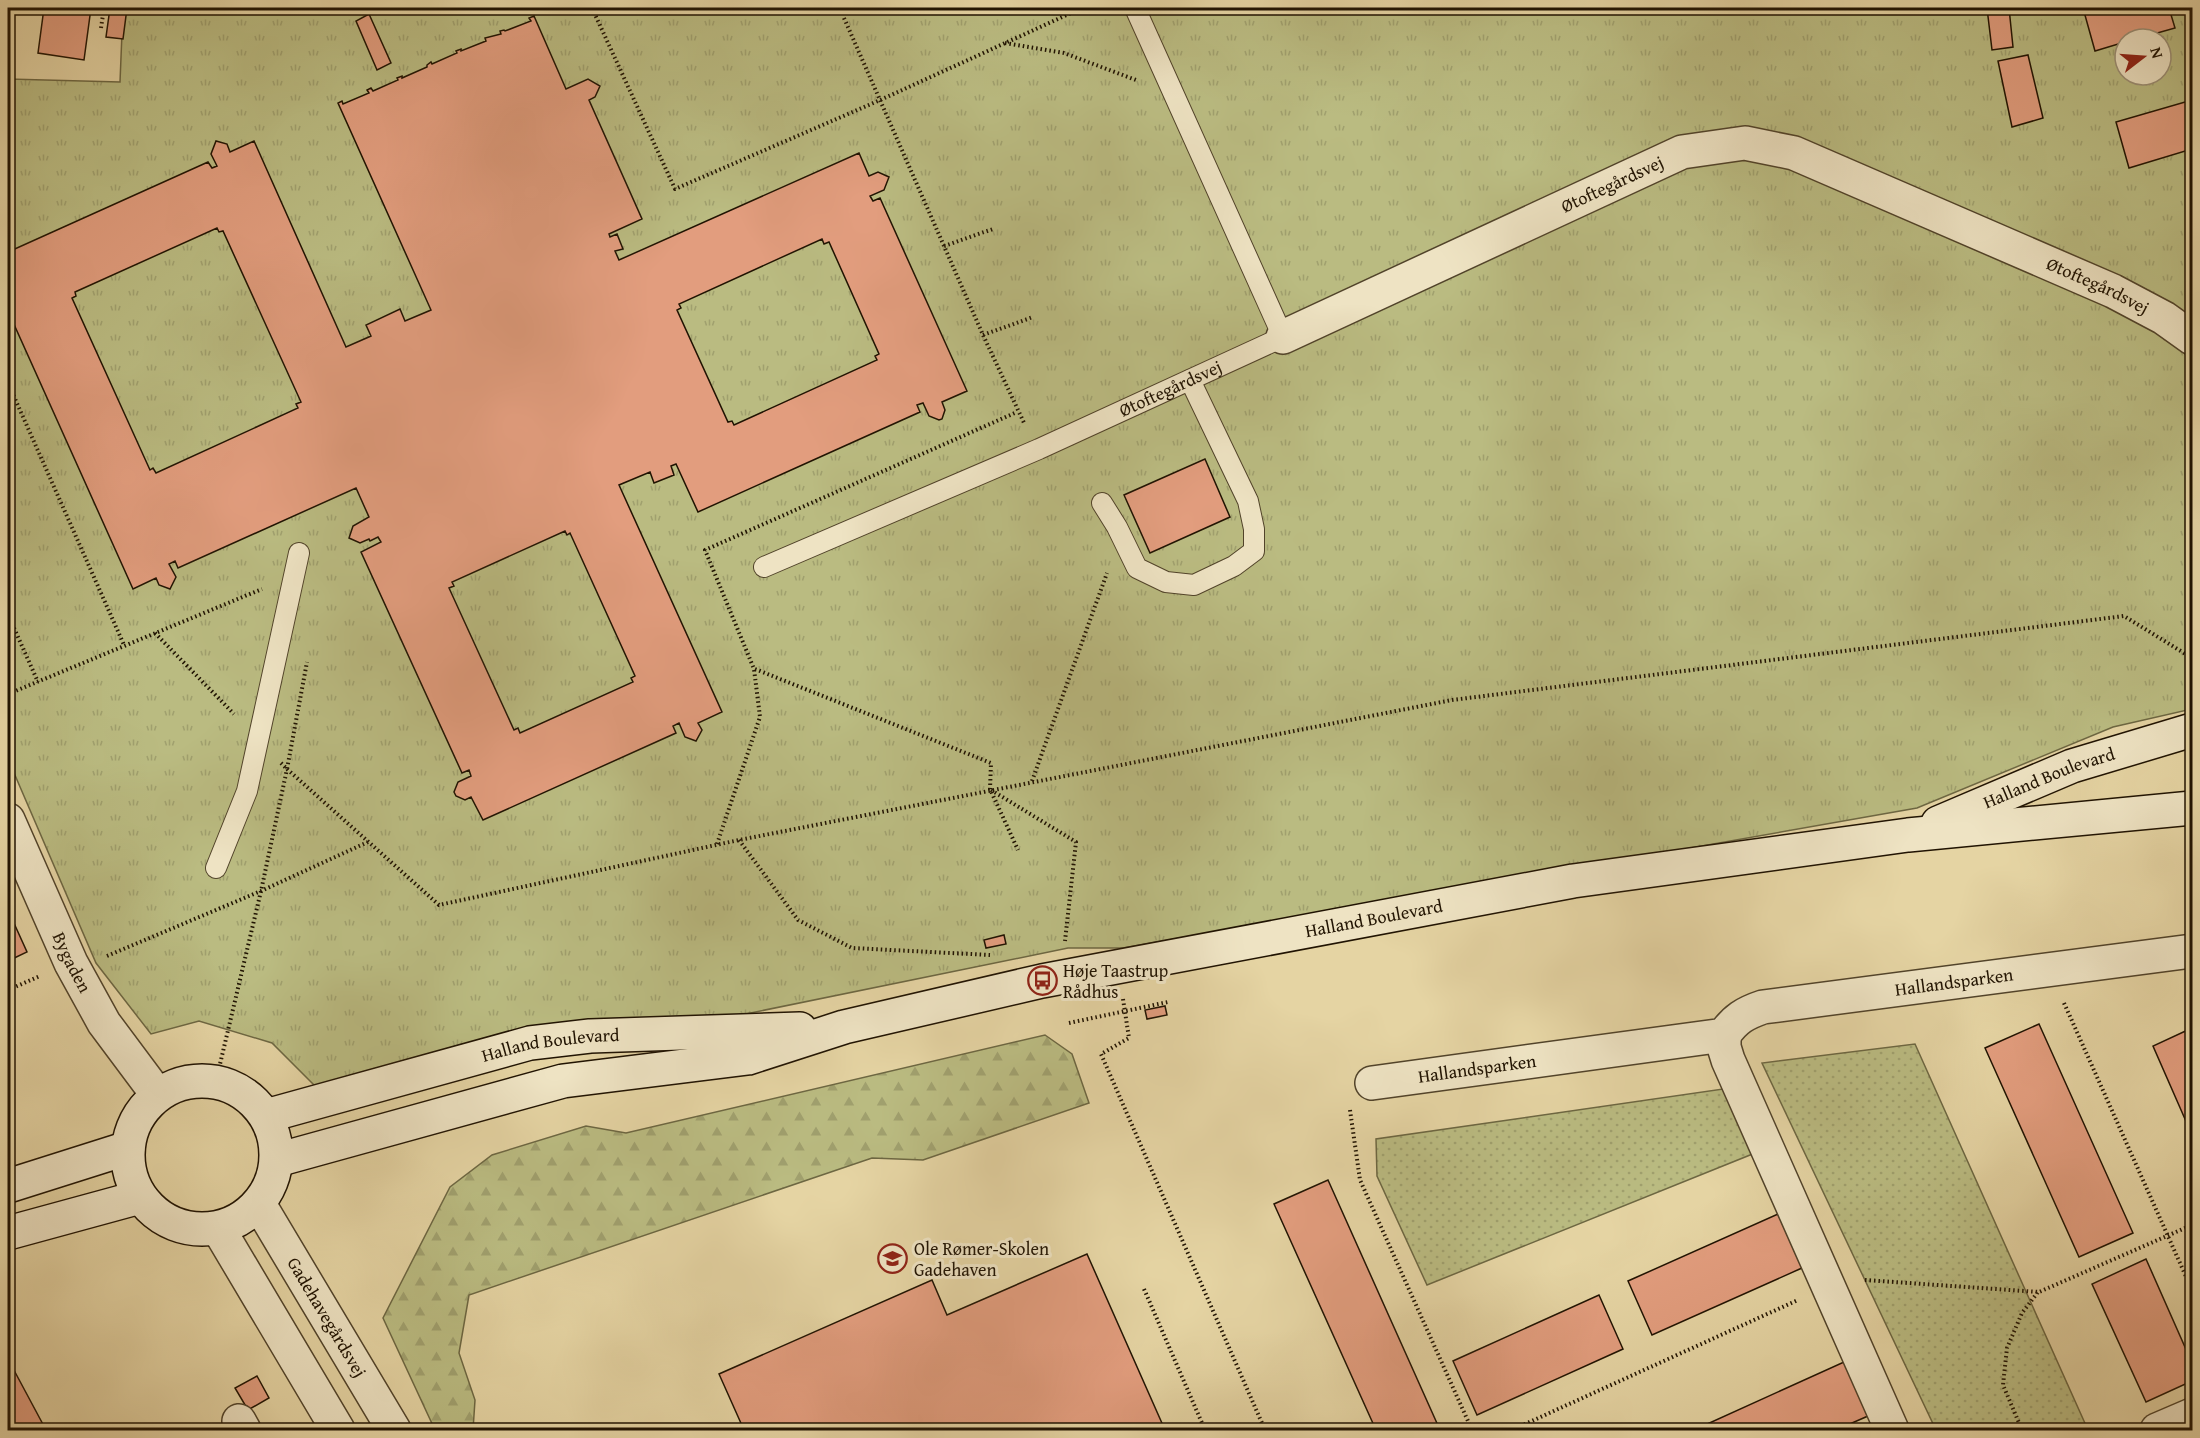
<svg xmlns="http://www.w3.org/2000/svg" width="2200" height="1438" font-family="'Gentium Book Plus',serif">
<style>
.grass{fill:url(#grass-tufts);stroke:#6d6742;stroke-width:1.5;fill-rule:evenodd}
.forest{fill:url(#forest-firs);stroke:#6d6742;stroke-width:1.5}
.park{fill:url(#park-dots);stroke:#6d6742;stroke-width:1.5}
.building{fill:#e29d7e;stroke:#201302;stroke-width:1.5;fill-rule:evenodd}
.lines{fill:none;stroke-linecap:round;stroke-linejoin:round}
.lane-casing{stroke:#51432a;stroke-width:22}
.street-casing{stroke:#51432a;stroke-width:36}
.secondary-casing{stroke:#201302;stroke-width:36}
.path{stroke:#201302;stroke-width:4;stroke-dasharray:1.5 3;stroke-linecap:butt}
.lane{stroke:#eee3c3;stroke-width:20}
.street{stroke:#eee3c3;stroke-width:33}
.secondary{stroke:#eee3c3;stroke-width:33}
.labels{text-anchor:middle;stroke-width:6;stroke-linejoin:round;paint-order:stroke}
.street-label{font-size:18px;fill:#201302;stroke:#eee3c3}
.poi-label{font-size:18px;fill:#201302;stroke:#eee3c3;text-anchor:start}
</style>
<defs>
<pattern id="grass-tufts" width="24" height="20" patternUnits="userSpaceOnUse" patternTransform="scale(1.5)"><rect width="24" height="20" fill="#babb81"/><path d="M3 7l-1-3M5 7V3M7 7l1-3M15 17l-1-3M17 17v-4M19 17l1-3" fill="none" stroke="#a0a06e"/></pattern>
<pattern id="forest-firs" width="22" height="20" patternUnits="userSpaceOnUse" patternTransform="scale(1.5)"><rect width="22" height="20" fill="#babb81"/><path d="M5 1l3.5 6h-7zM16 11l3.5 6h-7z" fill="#a0a06e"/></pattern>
<pattern id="park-dots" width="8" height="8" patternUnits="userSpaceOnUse" patternTransform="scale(1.5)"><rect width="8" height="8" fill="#babb81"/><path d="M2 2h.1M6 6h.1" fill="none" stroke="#a0a06e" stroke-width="1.8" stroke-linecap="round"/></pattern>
</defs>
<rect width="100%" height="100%" fill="#e5d4a3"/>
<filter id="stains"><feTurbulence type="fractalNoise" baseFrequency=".00333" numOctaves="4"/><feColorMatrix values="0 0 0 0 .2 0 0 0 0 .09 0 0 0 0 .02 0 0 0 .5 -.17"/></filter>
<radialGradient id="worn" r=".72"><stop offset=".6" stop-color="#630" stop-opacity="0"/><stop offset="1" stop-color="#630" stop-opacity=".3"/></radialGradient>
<!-- grass -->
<path class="grass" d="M 123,8 L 2192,8 L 2192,709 L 2113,727 L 1917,808 L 1123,948 L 1068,948 L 726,1018 L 325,1096 L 272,1043 L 199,1021 L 151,1034 L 96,963 L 8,759 L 8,79 L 120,82 ZM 2125,39 L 2161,39 L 2161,75 L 2125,75 Z"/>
<!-- forest -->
<polygon class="forest" points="1045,1035 1072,1054 1089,1103 923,1160 872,1158 469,1295 459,1353 475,1400 473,1430 435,1430 383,1318 450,1187 492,1155 586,1126 626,1133"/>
<!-- park -->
<g class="park">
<polygon points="1915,1044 2088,1430 1936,1430 1762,1063"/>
<polygon points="1723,1089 1755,1153 1427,1285 1377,1176 1376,1139"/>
</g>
<!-- building -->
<g class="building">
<polygon points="44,8 91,8 84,60 38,53"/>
<polygon points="110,8 127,8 123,39 106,37"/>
<polygon points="1987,8 2009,8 2013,47 1992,50"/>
<polygon points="2083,8 2169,8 2175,28 2136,39 2125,39 2125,42 2095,51"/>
<polygon points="369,14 391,63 377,70 356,21"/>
<path d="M 534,16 L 566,89 L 588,79 L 600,86 L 595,97 L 589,100 L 642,219 L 609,234 L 610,237 L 617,234 L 623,249 L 615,251 L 619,260 L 859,153 L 869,176 L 878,172 L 889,177 L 884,190 L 870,196 L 873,201 L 880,198 L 967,391 L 942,402 L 945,410 L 942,419 L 939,420 L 929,416 L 923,403 L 917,405 L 920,412 L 698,512 L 676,464 L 671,466 L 674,475 L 654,483 L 650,472 L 619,485 L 722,712 L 698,723 L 702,730 L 696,741 L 685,737 L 679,723 L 673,726 L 676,733 L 483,820 L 471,797 L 465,800 L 456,796 L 454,792 L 458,782 L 471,776 L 469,770 L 462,773 L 361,552 L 381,542 L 378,537 L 370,541 L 369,539 L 360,543 L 349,538 L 353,526 L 369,517 L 356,488 L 178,568 L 175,561 L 169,564 L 176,577 L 170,589 L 159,585 L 156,578 L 133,589 L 8,311 L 8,308 L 14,305 L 10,299 L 8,300 L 8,252 L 208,162 L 212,168 L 217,166 L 211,154 L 216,141 L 227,144 L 230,152 L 254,141 L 346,347 L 371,336 L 366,325 L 400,309 L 405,321 L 431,310 L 338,103 L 342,101 L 343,104 L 369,93 L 367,90 L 371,88 L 373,91 L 398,80 L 397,78 L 402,76 L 402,78 L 427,67 L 427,65 L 431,62 L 432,64 L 457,53 L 456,51 L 461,49 L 461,51 L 486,41 L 485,38 L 501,34 L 500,31 L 504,30 L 505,31 L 531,21 L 529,18 ZM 217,228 L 219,232 L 223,231 L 301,402 L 296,404 L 298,408 L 156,473 L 153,468 L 150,470 L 72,298 L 76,296 L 75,292 ZM 822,239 L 824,244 L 829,242 L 879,354 L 875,356 L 877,360 L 734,425 L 732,421 L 728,422 L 677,310 L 681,308 L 679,304 ZM 565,531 L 567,535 L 570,533 L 635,676 L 631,678 L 633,682 L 520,733 L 518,728 L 514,730 L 449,588 L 454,586 L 452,582 Z"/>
<polygon points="2028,55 2043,118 2012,127 1998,61"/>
<polygon points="2192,100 2192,149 2129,168 2116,122"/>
<polygon points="1205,459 1230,517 1150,553 1124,495"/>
<polygon points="8,910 27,952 8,961"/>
<polygon points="1004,935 1006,944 986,948 984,940"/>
<polygon points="1165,1006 1167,1015 1147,1019 1145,1010"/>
<polygon points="2039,1024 2133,1233 2079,1257 1985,1048"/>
<polygon points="2192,1028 2192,1135 2153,1046"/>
<polygon points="1328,1180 1440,1430 1376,1430 1274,1204"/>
<polygon points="1778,1214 1802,1268 1652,1335 1628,1281"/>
<polygon points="1087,1254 1165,1430 744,1430 719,1374 932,1280 947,1315"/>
<polygon points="2146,1259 2192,1363 2192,1381 2146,1402 2092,1284"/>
<polygon points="1599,1295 1623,1349 1477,1415 1453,1361"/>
<polygon points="8,1359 46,1430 8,1430"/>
<polygon points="1844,1362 1868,1416 1836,1430 1694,1430"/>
<polygon points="257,1376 269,1398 248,1410 235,1388"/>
</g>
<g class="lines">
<defs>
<g id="lane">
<polyline points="1102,503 1117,527 1137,568 1166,582 1194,585 1234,566 1254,551 1254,529 1248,501 1190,380"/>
<path id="s1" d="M 764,567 L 1039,449 L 1283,337 L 1135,8"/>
<polyline points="216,868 247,791 299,553"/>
</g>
<g id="street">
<path id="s2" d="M 1283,337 L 1682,152 L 1745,143 L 1794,153 L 2113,291 L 2164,318 L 2192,338"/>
<path id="s3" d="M 8,820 L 71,963 L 104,1023 L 157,1094"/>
<polyline points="1724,1035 1724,1047 1728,1060 1892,1430"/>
<path id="s4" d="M 1372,1083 L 1724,1035 C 1735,1019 1745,1013 1763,1007 L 2192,951"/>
<path id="s5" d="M 259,1204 L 394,1430"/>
<polyline points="218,1228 338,1430"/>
<polyline points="239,1421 244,1430"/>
<polyline points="2157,1430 2192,1415"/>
</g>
<g id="secondary">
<path id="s6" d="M 1938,823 L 2072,766 L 2192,730"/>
<circle cx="202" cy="1155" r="74"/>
<path id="s7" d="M 266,1116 L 530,1043 L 590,1036 L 800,1029"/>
<path id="s8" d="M 277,1160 L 563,1081 L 748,1058 L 844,1027 L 1042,981 L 1573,881 L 1908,835 L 2192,808"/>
<polyline points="8,1186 128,1148"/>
<polyline points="8,1233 140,1197"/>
</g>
</defs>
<!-- lane casing -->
<use href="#lane" class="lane-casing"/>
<!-- street casing -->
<use href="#street" class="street-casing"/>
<!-- secondary casing -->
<use href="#secondary" class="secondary-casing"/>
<!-- path -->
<g class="path">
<polyline points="592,8 675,189 878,101 1082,8"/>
<polyline points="844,18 983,335 1025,425"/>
<polyline points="101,28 104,8"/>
<polyline points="1005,43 1064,53 1136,80"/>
<polyline points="944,246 993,229"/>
<polyline points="983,335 1033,317"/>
<polyline points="8,383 124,645"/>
<polyline points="14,628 38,682"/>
<polyline points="155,633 234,714"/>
<polyline points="755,669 991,763 990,789 1018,850"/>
<polyline points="8,694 262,589"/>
<polyline points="281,763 287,769 307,662"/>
<polyline points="287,769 439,905 739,840 1452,700 2124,616 2192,658"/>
<polyline points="1032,781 1107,573"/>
<polyline points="991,790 1076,842 1065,941"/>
<polyline points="739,840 798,920 852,948 990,955"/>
<polyline points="717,844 760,717 754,669 705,550 1017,412"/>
<polyline points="107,956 261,891 368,842"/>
<polyline points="8,990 40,976"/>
<polyline points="1123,999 1129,1038 1101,1054 1265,1430"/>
<polyline points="2064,1003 2192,1290"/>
<polyline points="1069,1023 1168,1002"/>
<polyline points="216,1081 261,891 287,769"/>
<polyline points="1350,1110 1360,1180 1472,1430"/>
<polyline points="1865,1280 2039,1292 2192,1225"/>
<polyline points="1144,1289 1205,1430"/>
<polyline points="1512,1430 1798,1300"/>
<polyline points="2022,1430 2003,1385 2007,1348 2022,1313 2038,1292"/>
</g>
<!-- lane -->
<use href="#lane" class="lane"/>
<!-- street -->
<use href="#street" class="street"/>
<!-- secondary -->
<use href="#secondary" class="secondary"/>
</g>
<!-- icons -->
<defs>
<symbol id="bus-ring" viewBox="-11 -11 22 22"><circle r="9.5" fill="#eee3c3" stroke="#8f2418" stroke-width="1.5"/><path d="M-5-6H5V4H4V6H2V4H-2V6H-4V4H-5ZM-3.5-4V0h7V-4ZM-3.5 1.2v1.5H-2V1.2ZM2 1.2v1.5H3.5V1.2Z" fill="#8f2418"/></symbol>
<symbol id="school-ring" viewBox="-11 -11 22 22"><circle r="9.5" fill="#eee3c3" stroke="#8f2418" stroke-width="1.5"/><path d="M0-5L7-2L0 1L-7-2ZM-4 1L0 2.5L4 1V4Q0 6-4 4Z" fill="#8f2418"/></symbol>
</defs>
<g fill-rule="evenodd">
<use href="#bus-ring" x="1026" y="964" width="33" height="33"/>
<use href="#school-ring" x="876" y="1242" width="33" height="33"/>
</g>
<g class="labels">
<!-- street labels -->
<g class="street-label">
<text dy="6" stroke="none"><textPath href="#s2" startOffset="363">Øtoftegårdsvej</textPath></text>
<text dy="6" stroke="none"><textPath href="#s2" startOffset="885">Øtoftegårdsvej</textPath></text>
<text dy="6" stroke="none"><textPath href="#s1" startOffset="444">Øtoftegårdsvej</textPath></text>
<text dy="6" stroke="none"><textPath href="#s6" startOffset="120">Halland Boulevard</textPath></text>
<text dy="6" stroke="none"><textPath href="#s8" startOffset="1125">Halland Boulevard</textPath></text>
<text dy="6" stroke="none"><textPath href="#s3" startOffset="156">Bygaden</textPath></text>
<text dy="6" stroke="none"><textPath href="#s4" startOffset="597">Hallandsparken</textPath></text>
<text dy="6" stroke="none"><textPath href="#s7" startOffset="294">Halland Boulevard</textPath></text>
<text dy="6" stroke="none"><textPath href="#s4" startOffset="106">Hallandsparken</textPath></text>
<text dy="6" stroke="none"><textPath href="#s5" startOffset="132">Gadehavegårdsvej</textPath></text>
</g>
<!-- poi labels -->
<g class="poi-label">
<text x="1063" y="977">Høje Taastrup<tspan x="1063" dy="21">Rådhus</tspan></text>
<text x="914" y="1255">Ole Rømer-Skolen<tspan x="914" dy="21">Gadehaven</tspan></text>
</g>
</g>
<!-- margin -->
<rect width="2200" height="1438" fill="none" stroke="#e5d4a3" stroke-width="30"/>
<rect x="9" y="9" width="2182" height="1420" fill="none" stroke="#201302" stroke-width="3"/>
<rect x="15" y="15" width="2170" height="1408" fill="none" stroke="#201302" stroke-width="1.5"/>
<!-- north arrow -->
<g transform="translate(2143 57) rotate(73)"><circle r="28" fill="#eee3c3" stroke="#9c9076" stroke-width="1.5"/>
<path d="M0-4.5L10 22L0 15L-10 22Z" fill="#8f2418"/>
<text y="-9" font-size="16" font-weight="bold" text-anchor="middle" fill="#201302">N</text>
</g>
<rect width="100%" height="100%" filter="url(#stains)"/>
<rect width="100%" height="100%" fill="url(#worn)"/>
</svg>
